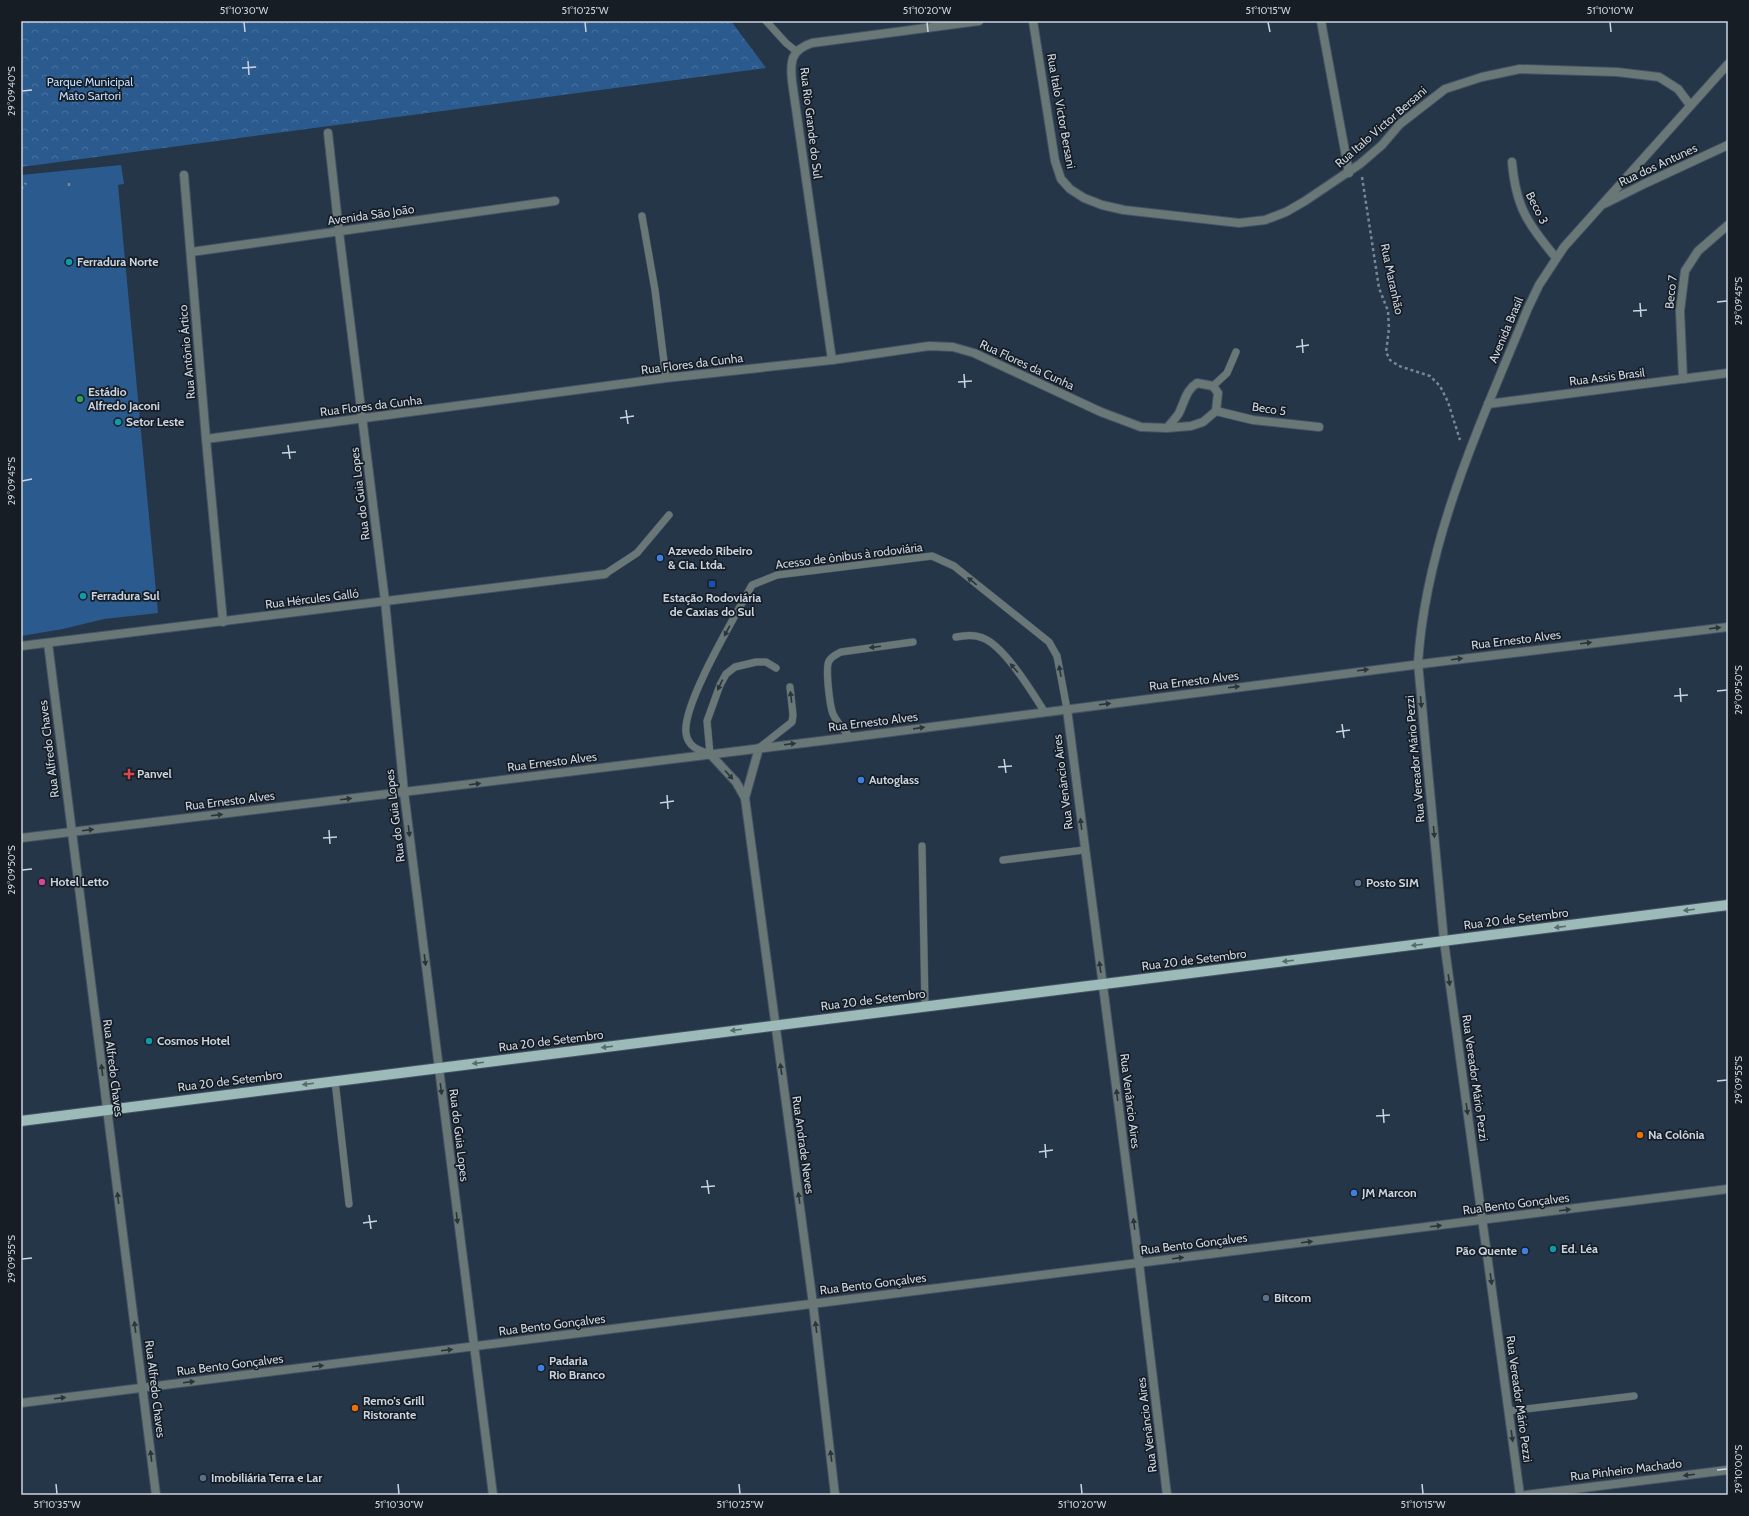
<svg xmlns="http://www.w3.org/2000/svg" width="1749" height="1516" font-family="Cabin,sans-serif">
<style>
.park{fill:url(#park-crowns)}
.garden{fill:#2b5a8f}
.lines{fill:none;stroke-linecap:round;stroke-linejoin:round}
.service-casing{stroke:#445264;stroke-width:8}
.minor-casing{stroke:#445264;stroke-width:10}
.tertiary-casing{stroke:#445264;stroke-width:10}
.primary-casing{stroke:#445264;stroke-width:12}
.path{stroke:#798696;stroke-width:2.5;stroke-dasharray:3 3;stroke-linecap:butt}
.service{stroke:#697877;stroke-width:7}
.minor{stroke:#697877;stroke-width:8}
.tertiary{stroke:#697877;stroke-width:8}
.primary{stroke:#9bbab8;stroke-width:10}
.oneway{fill:#2b343a}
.oneway2{fill:#586c6e}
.ticks{fill:none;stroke:#cad4e0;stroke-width:1.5}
.culture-dot{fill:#0f9aa8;stroke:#161d25;stroke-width:1.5}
.leisure-dot{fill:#2e9e5b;stroke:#161d25;stroke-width:1.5}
.shop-dot{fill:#3f7fe0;stroke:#161d25;stroke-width:1.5}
.transit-dot{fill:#1a4fb4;stroke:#161d25;stroke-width:1.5}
.health-dot{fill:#e0444e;stroke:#161d25;stroke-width:1.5}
.hotel-dot{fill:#d1479c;stroke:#161d25;stroke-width:1.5}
.service-dot{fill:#5c6f8a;stroke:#161d25;stroke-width:1.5}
.food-dot{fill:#e8710a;stroke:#161d25;stroke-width:1.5}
.labels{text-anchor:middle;stroke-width:3.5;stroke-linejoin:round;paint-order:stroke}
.park-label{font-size:12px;fill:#c0ddff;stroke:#161d25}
.street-label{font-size:12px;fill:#cad4e0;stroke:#161d25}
.poi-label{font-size:12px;font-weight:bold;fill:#cad4e0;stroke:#161d25;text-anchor:start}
.neatline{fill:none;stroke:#cad4e0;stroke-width:1.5}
.ticks-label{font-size:10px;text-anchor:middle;fill:#cad4e0}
</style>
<defs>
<pattern id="park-crowns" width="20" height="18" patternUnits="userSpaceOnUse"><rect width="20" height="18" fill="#2b5a8f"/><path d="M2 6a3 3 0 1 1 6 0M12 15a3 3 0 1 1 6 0" fill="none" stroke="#48719e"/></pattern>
</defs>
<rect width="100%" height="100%" fill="#263649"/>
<!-- park -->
<polygon class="park" points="21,21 731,21 766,68 21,167"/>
<!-- garden -->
<polygon class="garden" points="121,165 124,184 118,185 158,613 104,619 63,629 21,636 21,175"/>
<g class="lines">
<defs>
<g id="service">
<polyline points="766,21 786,43 796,51"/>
<polyline points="642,216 655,290 666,378"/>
<polyline points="1213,386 1227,373 1236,352"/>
<polyline points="605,574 637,553 669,515"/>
<path d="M 956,637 C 965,635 974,634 983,638 C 1004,646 1032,692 1044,711"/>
<path d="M 776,668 L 766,662 L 756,662 L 735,667 L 726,674 L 720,685 L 707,721 L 710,754 C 698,750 688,747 686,733 C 682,704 736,615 752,585 L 777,575 L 932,556 L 954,566 L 1049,642 L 1057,656 L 1067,709"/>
<path d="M 850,737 C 844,730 837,723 833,714 C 830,707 825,668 829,661 C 832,656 837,654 841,652 L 913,642"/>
<polyline points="759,748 792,722 793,715 790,687"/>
<polyline points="922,846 925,1007"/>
<polyline points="1003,860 1084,850"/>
<polyline points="335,1081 349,1204"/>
<polyline points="1509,1411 1634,1396"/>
</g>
<g id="minor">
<polyline points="1033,21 1055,161 1061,179 1070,189 1084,198 1102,205 1124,210 1239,223 1265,220 1286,212 1305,201 1360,164 1382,145 1400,124 1445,89 1482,77 1520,69 1617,72 1659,77 1678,89 1690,105"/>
<polyline points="1321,21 1349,173"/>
<polyline points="328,133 339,232 385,601 404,792 493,1495"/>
<path d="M 1512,162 C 1516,209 1528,223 1556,258"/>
<polyline points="184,175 206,439 223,622"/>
<polyline points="1604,204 1644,184 1728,145"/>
<polyline points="191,252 555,201"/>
<path d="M 832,360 L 792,81 C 790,61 791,50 812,43 L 979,21"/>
<polyline points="1683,379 1680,311 1685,271 1698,251 1728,225"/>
<polyline points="1488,404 1728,373"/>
<polyline points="1216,411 1253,420 1319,427"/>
<path d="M 206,439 L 666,378 L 832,360 L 929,346 L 953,347 L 974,353 L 1101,412 L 1141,427 L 1167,428 L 1191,426 L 1203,422 L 1216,411 L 1218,393 L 1213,386 L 1197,383 C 1186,390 1185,401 1179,413 C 1176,418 1171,423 1167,428"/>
<polyline points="48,643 156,1495"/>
<polyline points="21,646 605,574"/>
<polyline points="1067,709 1139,1263 1167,1495"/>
<polyline points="710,754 736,782 745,798 813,1304 835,1495"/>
<polyline points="745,798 759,748"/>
<path d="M 1520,1495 L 1444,941 L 1418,663 C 1426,538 1481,423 1528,308 L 1539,285 L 1564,247 L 1728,64"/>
</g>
<g id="tertiary">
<path d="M 21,838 C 298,804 576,772 853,737 C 1145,699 1436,661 1728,627"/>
<polyline points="21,1403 1728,1189"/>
<polyline points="1526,1495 1728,1470"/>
</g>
<polyline id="primary" points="21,1121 1728,905"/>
</defs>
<!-- service casing -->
<use href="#service" class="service-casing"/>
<!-- minor casing -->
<use href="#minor" class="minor-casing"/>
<!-- tertiary casing -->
<use href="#tertiary" class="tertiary-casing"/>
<!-- primary casing -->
<use href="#primary" class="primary-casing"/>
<!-- path -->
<g class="path">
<polyline points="1362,177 1379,288 1388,311 1389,329 1386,352 1390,360 1399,366 1430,376 1440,386 1448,402 1460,440"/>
<polyline points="69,183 69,188"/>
<polyline points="21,189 26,183"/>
</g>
<!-- service -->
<use href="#service" class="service"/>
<!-- minor -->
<use href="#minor" class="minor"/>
<!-- tertiary -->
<use href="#tertiary" class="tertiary"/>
<!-- primary -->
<use href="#primary" class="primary"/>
</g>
<!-- one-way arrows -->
<defs><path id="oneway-solid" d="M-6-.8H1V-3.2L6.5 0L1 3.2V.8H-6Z"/></defs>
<g class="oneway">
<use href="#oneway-solid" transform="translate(972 581) rotate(-141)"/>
<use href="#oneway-solid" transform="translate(1715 628) rotate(-7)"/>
<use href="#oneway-solid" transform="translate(727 631) rotate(118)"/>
<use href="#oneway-solid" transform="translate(1586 643) rotate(-7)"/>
<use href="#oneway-solid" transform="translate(875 647) rotate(173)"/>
<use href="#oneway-solid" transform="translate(1457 659) rotate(-7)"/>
<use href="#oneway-solid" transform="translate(1014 668) rotate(-131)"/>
<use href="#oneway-solid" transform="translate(1363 670) rotate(-7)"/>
<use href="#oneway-solid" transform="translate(1060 671) rotate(-100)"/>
<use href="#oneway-solid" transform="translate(720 685) rotate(115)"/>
<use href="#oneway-solid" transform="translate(1234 687) rotate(-7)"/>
<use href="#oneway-solid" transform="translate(791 697) rotate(-97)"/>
<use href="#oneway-solid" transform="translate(1421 702) rotate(85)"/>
<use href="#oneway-solid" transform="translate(1105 704) rotate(-7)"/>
<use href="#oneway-solid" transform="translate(919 728) rotate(-8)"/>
<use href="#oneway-solid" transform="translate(790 744) rotate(-7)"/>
<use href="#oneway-solid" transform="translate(729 775) rotate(48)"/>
<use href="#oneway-solid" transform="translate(475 784) rotate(-7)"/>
<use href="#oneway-solid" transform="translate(346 799) rotate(-7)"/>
<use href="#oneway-solid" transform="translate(217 815) rotate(-7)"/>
<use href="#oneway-solid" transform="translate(1081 824) rotate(-97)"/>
<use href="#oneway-solid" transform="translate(88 830) rotate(-7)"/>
<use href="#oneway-solid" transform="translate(409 831) rotate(83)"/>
<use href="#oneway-solid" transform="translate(1434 832) rotate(85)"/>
<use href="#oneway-solid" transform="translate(425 960) rotate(83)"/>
<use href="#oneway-solid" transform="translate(1100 967) rotate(-98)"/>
<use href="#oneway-solid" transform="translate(1449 980) rotate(82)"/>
<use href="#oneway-solid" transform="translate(781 1069) rotate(-98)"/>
<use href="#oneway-solid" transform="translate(102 1070) rotate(-97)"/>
<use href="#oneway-solid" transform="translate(441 1089) rotate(83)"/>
<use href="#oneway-solid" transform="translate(1117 1095) rotate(-97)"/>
<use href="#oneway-solid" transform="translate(1467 1109) rotate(82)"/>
<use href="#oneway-solid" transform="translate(118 1198) rotate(-97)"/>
<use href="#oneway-solid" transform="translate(799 1198) rotate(-98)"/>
<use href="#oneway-solid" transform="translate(1565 1210) rotate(-7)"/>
<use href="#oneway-solid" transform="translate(457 1218) rotate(83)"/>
<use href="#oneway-solid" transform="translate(1134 1224) rotate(-97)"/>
<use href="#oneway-solid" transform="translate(1436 1226) rotate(-7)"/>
<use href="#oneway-solid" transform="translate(1307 1242) rotate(-7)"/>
<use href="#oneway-solid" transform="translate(1178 1258) rotate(-7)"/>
<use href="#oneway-solid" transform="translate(1491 1279) rotate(82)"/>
<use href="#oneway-solid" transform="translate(135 1327) rotate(-97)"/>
<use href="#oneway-solid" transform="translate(816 1327) rotate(-97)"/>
<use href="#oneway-solid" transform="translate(447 1350) rotate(-7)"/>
<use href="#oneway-solid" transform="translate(318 1366) rotate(-7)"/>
<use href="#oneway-solid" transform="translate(189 1382) rotate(-7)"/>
<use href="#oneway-solid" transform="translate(60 1398) rotate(-7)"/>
<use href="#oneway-solid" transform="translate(1512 1436) rotate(82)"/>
<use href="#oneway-solid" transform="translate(151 1456) rotate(-97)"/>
<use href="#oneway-solid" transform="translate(831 1456) rotate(-97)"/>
<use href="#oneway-solid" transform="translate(1689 1475) rotate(173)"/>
</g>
<g class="oneway2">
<use href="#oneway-solid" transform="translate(1689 910) rotate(173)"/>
<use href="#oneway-solid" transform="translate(1560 927) rotate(173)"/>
<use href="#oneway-solid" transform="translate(1417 945) rotate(173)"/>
<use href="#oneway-solid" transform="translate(1288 961) rotate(173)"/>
<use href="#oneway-solid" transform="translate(736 1030) rotate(173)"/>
<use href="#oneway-solid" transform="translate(607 1047) rotate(173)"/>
<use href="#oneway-solid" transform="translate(478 1063) rotate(173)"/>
<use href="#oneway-solid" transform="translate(308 1084) rotate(173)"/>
</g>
<!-- ticks -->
<path class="ticks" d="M 244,22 L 245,32M 585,22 L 586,32M 927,22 L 928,32M 1268,22 L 1270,32M 1610,22 L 1611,32M 248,61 L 249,75M 242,68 L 256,67M 22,91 L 32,90M 1717,302 L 1727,301M 1640,303 L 1641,317M 1633,311 L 1647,310M 1302,339 L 1303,353M 1296,347 L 1309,345M 964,374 L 965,388M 958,382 L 972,381M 626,410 L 628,424M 620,418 L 634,416M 288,445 L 290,459M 282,453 L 296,452M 22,481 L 32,479M 1680,688 L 1681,702M 1717,691 L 1727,690M 1674,696 L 1688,695M 1342,724 L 1344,738M 1336,732 L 1350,730M 1004,759 L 1006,773M 998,767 L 1012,766M 667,795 L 668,809M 660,803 L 674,801M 329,830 L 330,844M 323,838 L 337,837M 22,870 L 32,869M 1717,1081 L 1727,1080M 1383,1109 L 1384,1123M 1376,1116 L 1390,1115M 1045,1144 L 1046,1158M 1039,1152 L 1053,1150M 707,1180 L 709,1194M 701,1187 L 715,1186M 369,1215 L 371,1229M 363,1223 L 377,1221M 22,1259 L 32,1258M 1717,1470 L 1727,1469M 56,1484 L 57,1494M 398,1484 L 399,1494M 739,1484 L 740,1494M 1081,1484 L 1082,1494M 1422,1484 L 1423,1494"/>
<!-- markers -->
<g class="culture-dot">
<circle cx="69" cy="262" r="4"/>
<circle cx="118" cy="422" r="4"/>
<circle cx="83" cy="596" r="4"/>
<circle cx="149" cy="1041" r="4"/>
<circle cx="1553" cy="1249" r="4"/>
</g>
<circle class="leisure-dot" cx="80" cy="399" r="4"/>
<g class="shop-dot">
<circle cx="660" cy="558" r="4"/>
<circle cx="861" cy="780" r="4"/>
<circle cx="1354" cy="1193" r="4"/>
<circle cx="1525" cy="1251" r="4"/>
<circle cx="541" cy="1368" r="4"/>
</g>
<rect class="transit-dot" x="708" y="580" width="8" height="8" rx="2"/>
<path class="health-dot" d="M127 768h4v4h4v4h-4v4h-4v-4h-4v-4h4z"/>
<circle class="hotel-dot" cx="42" cy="882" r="4"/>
<g class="service-dot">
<circle cx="1358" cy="883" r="4"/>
<circle cx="1266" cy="1298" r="4"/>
<circle cx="203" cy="1478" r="4"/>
</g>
<g class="food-dot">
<circle cx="1640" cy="1135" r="4"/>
<circle cx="355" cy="1408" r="4"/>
</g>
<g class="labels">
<!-- park labels -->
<g class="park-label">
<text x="90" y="86">Parque Municipal<tspan x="90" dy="14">Mato Sartori</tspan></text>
</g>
<!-- street labels -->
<g class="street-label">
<text transform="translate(1061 111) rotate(80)" y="4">Rua Italo Victor Bersani</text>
<text transform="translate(811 123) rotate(83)" y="4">Rua Rio Grande do Sul</text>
<text transform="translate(1381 127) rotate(-41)" y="4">Rua Italo Victor Bersani</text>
<text transform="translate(1658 165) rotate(-25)" y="4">Rua dos Antunes</text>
<text transform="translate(1537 208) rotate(63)" y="4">Beco 3</text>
<text transform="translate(371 215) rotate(-8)" y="4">Avenida São João</text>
<text transform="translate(1392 279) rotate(78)" y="4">Rua Maranhão</text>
<text transform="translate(1671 292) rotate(-84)" y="4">Beco 7</text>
<text transform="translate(1506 330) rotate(-67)" y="4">Avenida Brasil</text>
<text transform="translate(187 352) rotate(-95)" y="4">Rua Antônio Ártico</text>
<text transform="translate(692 364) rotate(-7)" y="4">Rua Flores da Cunha</text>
<text transform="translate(1027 365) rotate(25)" y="4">Rua Flores da Cunha</text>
<text transform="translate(1607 377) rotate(-7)" y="4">Rua Assis Brasil</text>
<text transform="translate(371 406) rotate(-7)" y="4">Rua Flores da Cunha</text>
<text transform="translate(1269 409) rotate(8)" y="4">Beco 5</text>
<text transform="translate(360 494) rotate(-97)" y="4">Rua do Guia Lopes</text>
<text transform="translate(849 556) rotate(-7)" y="4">Acesso de ônibus à rodoviária</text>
<text transform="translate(312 599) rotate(-7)" y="4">Rua Hércules Galló</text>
<text transform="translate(1516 640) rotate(-7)" y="4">Rua Ernesto Alves</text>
<text transform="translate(1194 681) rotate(-7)" y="4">Rua Ernesto Alves</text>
<text transform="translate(873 722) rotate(-7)" y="4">Rua Ernesto Alves</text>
<text transform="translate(49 749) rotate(-97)" y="4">Rua Alfredo Chaves</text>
<text transform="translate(1415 759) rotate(-95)" y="4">Rua Vereador Mário Pezzi</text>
<text transform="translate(552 762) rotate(-7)" y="4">Rua Ernesto Alves</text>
<text transform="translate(1063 782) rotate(-97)" y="4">Rua Venâncio Aires</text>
<text transform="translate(230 801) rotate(-7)" y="4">Rua Ernesto Alves</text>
<text transform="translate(395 816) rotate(-97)" y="4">Rua do Guia Lopes</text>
<text transform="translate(1516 919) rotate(-7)" y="4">Rua 20 de Setembro</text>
<text transform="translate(1194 960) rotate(-7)" y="4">Rua 20 de Setembro</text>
<text transform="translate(873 1000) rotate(-7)" y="4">Rua 20 de Setembro</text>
<text transform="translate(551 1041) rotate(-7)" y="4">Rua 20 de Setembro</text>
<text transform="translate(113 1068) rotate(83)" y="4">Rua Alfredo Chaves</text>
<text transform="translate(1475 1078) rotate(82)" y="4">Rua Vereador Mário Pezzi</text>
<text transform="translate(230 1081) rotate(-7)" y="4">Rua 20 de Setembro</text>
<text transform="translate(1130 1101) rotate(83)" y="4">Rua Venâncio Aires</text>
<text transform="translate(459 1135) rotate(83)" y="4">Rua do Guia Lopes</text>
<text transform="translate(803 1145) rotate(82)" y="4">Rua Andrade Neves</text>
<text transform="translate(1516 1204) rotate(-7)" y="4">Rua Bento Gonçalves</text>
<text transform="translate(1194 1244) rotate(-7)" y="4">Rua Bento Gonçalves</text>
<text transform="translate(873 1284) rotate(-7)" y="4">Rua Bento Gonçalves</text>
<text transform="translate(552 1325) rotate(-7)" y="4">Rua Bento Gonçalves</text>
<text transform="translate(230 1365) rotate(-7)" y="4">Rua Bento Gonçalves</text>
<text transform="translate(155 1389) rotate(83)" y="4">Rua Alfredo Chaves</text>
<text transform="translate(1519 1399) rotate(82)" y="4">Rua Vereador Mário Pezzi</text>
<text transform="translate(1147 1425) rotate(-97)" y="4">Rua Venâncio Aires</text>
<text transform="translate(1626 1470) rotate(-7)" y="4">Rua Pinheiro Machado</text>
</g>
<!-- poi labels -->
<g class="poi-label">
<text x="77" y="266">Ferradura Norte</text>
<text x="88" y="396">Estádio<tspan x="88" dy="14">Alfredo Jaconi</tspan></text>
<text x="126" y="426">Setor Leste</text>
<text x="668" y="555">Azevedo Ribeiro<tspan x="668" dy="14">&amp; Cia. Ltda.</tspan></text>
<text x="91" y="600">Ferradura Sul</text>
<text x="712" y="602" text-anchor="middle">Estação Rodoviária<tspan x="712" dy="14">de Caxias do Sul</tspan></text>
<text x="137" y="778">Panvel</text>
<text x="869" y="784">Autoglass</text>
<text x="50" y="886">Hotel Letto</text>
<text x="1366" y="887">Posto SIM</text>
<text x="157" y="1045">Cosmos Hotel</text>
<text x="1648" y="1139">Na Colônia</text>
<text x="1362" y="1197">JM Marcon</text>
<text x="1561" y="1253">Ed. Léa</text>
<text x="1517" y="1255" text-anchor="end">Pão Quente</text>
<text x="1274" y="1302">Bitcom</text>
<text x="549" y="1365">Padaria<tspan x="549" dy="14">Rio Branco</tspan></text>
<text x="363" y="1405">Remo's Grill<tspan x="363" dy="14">Ristorante</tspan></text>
<text x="211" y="1482">Imobiliária Terra e Lar</text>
</g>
</g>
<!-- border -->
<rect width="1749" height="1516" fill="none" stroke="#161d25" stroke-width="44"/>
<rect x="22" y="22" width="1705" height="1472" class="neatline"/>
<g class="ticks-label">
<text x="244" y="14">51°10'30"W</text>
<text x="585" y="14">51°10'25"W</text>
<text x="927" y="14">51°10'20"W</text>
<text x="1268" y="14">51°10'15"W</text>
<text x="1610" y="14">51°10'10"W</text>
<text transform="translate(11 91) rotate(-90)" y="4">29°09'40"S</text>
<text transform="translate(1738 301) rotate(-90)" y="4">29°09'45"S</text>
<text transform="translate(11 481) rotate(-90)" y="4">29°09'45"S</text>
<text transform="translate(1738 690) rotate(-90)" y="4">29°09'50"S</text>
<text transform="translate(11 870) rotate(-90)" y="4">29°09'50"S</text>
<text transform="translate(1738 1080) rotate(-90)" y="4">29°09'55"S</text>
<text transform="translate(11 1259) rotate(-90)" y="4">29°09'55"S</text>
<text transform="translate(1738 1469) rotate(-90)" y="4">29°10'00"S</text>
<text x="57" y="1508">51°10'35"W</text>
<text x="399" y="1508">51°10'30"W</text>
<text x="740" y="1508">51°10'25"W</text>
<text x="1082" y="1508">51°10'20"W</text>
<text x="1423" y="1508">51°10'15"W</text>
</g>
</svg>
